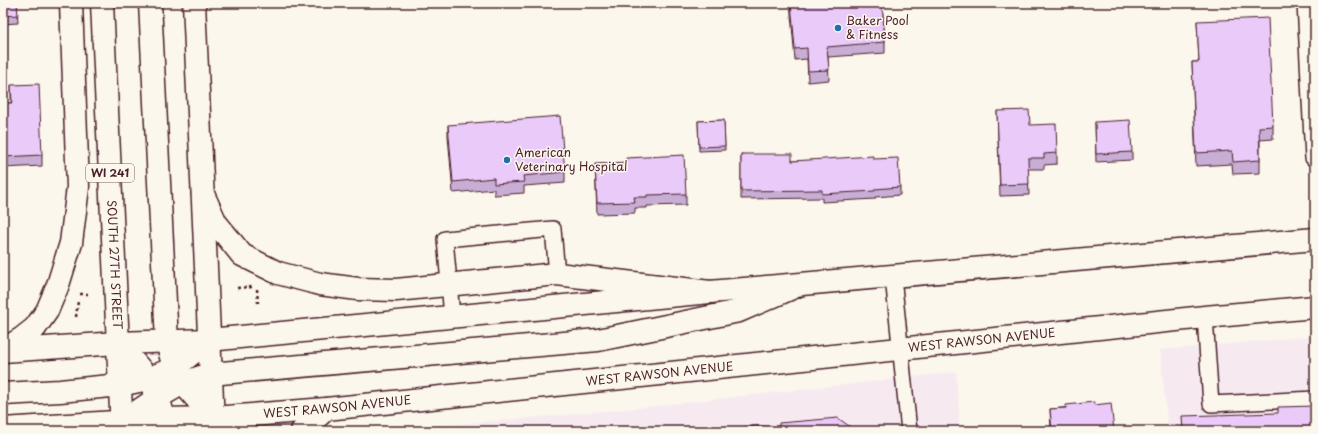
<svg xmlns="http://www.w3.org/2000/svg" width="1318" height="434" font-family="'Playpen Sans',sans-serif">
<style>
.built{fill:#f6eaf0}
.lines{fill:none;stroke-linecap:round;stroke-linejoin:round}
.service-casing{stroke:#4a1f2b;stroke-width:18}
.secondary-casing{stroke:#4a1f2b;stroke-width:25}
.primary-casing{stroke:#4a1f2b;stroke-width:25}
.path{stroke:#4a1f2b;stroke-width:2.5;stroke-dasharray:3 3;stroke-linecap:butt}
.service{stroke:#fbf7ec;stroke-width:15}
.secondary{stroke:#fbf7ec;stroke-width:22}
.primary{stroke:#fbf7ec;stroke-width:22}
.wall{fill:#c8aed5;stroke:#4a1f2b}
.building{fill:#e9caf8;stroke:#4a1f2b}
.poi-dot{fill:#1f6fb2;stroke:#fbf7ec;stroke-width:1.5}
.labels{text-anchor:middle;stroke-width:3;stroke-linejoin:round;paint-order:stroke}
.shield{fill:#fbf7ec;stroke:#7f6065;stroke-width:1}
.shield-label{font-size:11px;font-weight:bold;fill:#4a1f2b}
.poi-label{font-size:12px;fill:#4a1f2b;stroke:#fbf7ec;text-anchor:start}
.street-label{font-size:12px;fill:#4a1f2b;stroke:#fbf7ec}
</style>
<rect width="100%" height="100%" fill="#fbf7ec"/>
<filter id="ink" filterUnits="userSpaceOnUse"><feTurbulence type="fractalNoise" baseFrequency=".025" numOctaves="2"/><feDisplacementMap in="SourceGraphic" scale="8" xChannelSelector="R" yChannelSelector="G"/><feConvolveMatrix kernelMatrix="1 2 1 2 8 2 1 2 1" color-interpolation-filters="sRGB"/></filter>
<g filter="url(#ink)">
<!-- built -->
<g class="built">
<polygon points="1315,336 1315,431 1168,431 1160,350"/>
<polygon points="956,372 960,431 383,431 637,408"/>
</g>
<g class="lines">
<defs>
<g id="service">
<polyline points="1305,3 1313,158"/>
<polyline points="893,277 909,431"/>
<polyline points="452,316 445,239 553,229 557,274"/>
<polyline points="1205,317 1211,404 1315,399"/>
</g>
<g id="secondary">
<polyline points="3,351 117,343 209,340 710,292 1315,239"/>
<path id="s1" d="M 3,429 L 164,419 L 213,418 L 326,409 L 1205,317 L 1315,307"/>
</g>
<g id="primary">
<path id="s2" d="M 102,3 L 122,431"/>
<polyline points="150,3 167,342 174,368 183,383 213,418"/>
<polyline points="194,3 213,422"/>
<polyline points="203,194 216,223 242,255 278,273 320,284 358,289 396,290 557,274 710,292"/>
<path d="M 117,343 C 127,355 139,366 148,379 C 158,394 164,413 165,431"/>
<polyline points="3,350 21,339 35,328 47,311 58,285 71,243 78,187 71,3"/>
<polyline points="3,394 60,391 120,385 148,379 174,368 209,340"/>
<polyline points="122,422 157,398 183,383 210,374 598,340 739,311 799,285"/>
<polyline points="302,431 326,409"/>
</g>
</defs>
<!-- service casing -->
<use href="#service" class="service-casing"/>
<!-- secondary casing -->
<use href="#secondary" class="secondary-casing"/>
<!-- primary casing -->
<use href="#primary" class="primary-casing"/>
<!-- path -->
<g class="path">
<polyline points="237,288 252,287"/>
<polyline points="257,289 258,303"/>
<polyline points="80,294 88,294"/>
<polyline points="76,317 78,301"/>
</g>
<!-- service -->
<use href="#service" class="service"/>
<!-- secondary -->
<use href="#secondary" class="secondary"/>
<!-- primary -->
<use href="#primary" class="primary"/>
</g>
<!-- wall -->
<g class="wall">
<polygon points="3,3 17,3 18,23 3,24"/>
<polygon points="790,3 882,3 885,42 885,53 828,57 829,80 808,82 807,59 795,60"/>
<polygon points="1197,21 1273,126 1273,139 1260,140 1260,173 1233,174 1232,164 1196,166 1192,62 1199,62"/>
<polygon points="11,85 42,155 42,166 3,168 3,103 11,103"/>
<polygon points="997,111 1030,125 1057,153 1057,164 1044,165 1044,169 1028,169 1029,195 1000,196"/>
<polygon points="724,120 725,150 699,151 698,121"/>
<polygon points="1095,122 1132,152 1132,160 1096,162"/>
<polygon points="448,125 565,172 565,183 524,186 524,193 494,195 494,189 453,193 448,136"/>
<polygon points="741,154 792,161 873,159 900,187 900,195 875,197 875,199 822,202 822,198 741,199"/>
<polygon points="595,164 686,194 686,205 647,206 647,208 635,208 635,213 597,214"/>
<polygon points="1094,405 1114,431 1051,431 1050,409"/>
</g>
<!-- building -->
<g class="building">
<polygon points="3,3 17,3 18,15 3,16"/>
<polygon points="791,3 882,3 885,42 827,47 829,70 808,71 807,48 795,49"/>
<polygon points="1268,18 1273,126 1259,127 1260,160 1233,162 1232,151 1196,153 1192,62 1199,62 1197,21"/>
<polygon points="39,84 42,155 3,157 3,103 12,103 11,85"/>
<polygon points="1029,110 1030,125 1056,124 1057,153 1044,154 1044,158 1028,158 1029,184 1000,185 997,111"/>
<polygon points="560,116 565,172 523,176 524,182 494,184 494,178 453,182 448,125"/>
<polygon points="724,120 725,146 699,147 698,121"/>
<polygon points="1130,120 1132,152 1096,154 1095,122"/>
<polygon points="741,154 792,154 792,161 873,156 873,159 898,158 900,187 875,189 875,191 822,194 822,190 741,191"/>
<polygon points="684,155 686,194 647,195 647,197 634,197 635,202 597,203 595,164 626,162 626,158"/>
<polygon points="1094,402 1094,405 1111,403 1114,431 1052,431 1050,409 1066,408 1066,405"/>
<polygon points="1315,406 1315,431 1183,431 1182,416 1278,413 1278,407"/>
<polygon points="838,418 853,429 853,431 721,431 734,428 757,426 779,427 779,423"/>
<polygon points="712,427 712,431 673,431"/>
</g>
</g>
<!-- markers -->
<g class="poi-dot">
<circle cx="838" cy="28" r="4"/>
<circle cx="507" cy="160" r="4"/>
</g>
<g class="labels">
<!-- shield labels -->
<rect class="shield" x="86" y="164" width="48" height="18" rx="3"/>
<g class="shield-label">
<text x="110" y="177">WI 241</text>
</g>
<!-- poi labels -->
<g class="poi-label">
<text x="846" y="25">Baker Pool<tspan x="846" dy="14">&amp; Fitness</tspan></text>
<text x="515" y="157">American<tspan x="515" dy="14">Veterinary Hospital</tspan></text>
</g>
<!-- street labels -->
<g class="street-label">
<text dy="4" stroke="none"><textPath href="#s2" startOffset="262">SOUTH 27TH STREET</textPath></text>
<text dy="4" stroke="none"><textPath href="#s1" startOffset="983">WEST RAWSON AVENUE</textPath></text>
<text dy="4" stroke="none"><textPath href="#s1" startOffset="659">WEST RAWSON AVENUE</textPath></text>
<text dy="4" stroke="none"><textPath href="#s1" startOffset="335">WEST RAWSON AVENUE</textPath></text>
</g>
</g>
<!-- margin -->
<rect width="1318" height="434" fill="none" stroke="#fbf7ec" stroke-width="16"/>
<rect x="8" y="8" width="1302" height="418" fill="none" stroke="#4a1f2b" stroke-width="1.5" filter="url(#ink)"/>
</svg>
